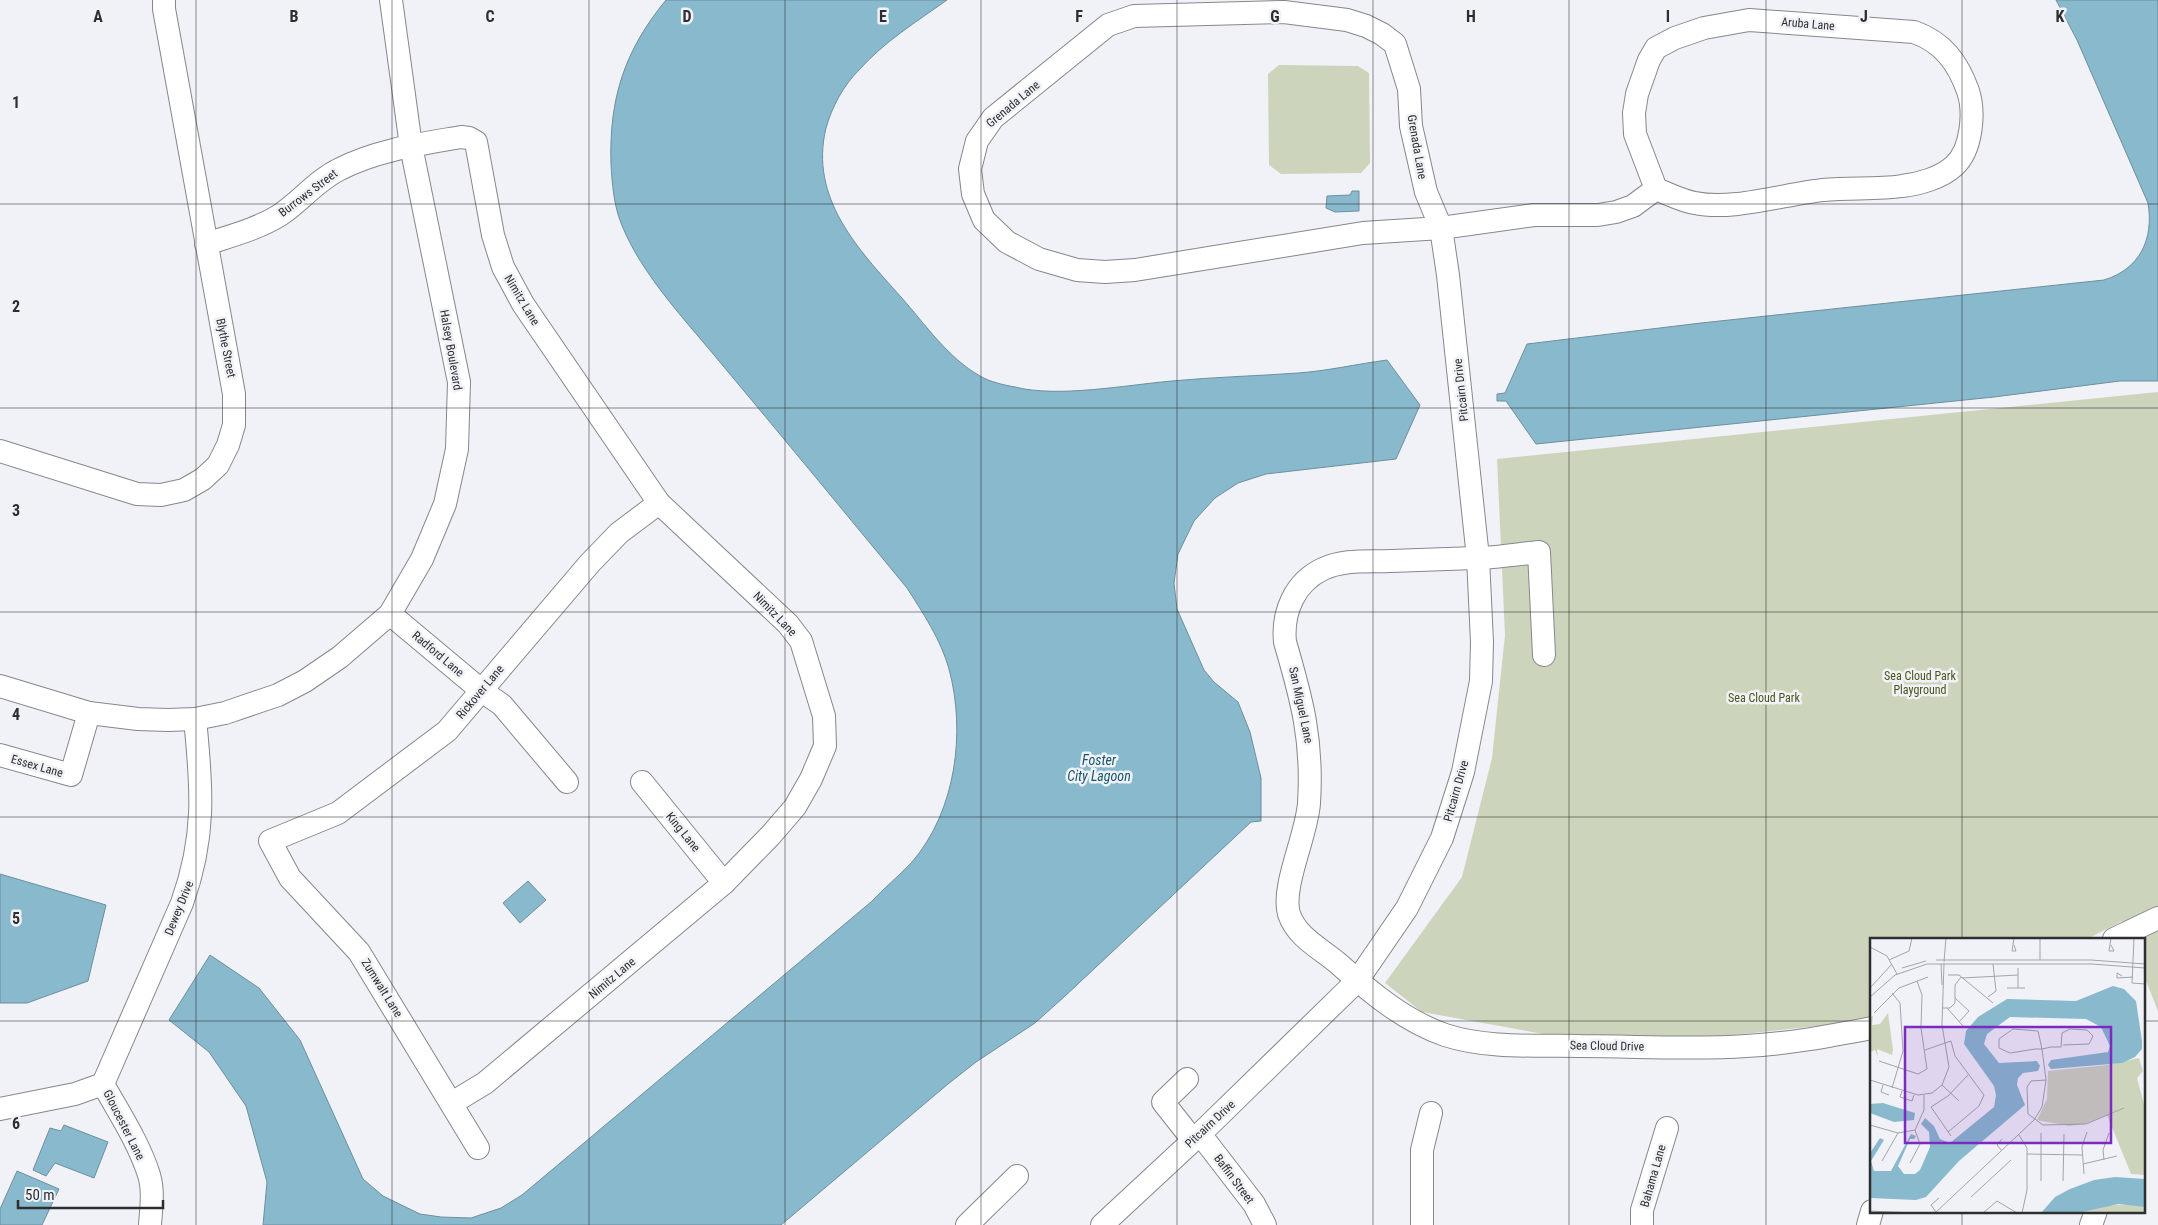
<svg xmlns="http://www.w3.org/2000/svg" width="2158" height="1225" font-family="'Roboto Condensed',sans-serif">
<style>
.green{fill:#ccd5bb}
.water{fill:#88b9cd;stroke:#6d8f9e}
.lines{fill:none;stroke-linecap:round;stroke-linejoin:round}
.minor-casing{stroke:#85878c;stroke-width:24}
.minor{stroke:#fff;stroke-width:22}
.grid{fill:none;stroke:#2d2e30;stroke-width:1;stroke-opacity:0.55}
.labels{text-anchor:middle;stroke-width:5;stroke-linejoin:round;paint-order:stroke}
.street-label{font-size:12px;fill:#2d2e30;stroke:#f1f2f8}
.park-label{font-size:12px;fill:#475718;stroke:#f1f2f8}
.water-label{font-size:14px;font-style:italic;fill:#14556a;stroke:#f1f2f8}
.inset-road{fill:none;stroke:#a3a4a8;stroke-width:1}
.view{fill:#7b2cbf;fill-opacity:0.15;stroke:#7b2cbf;stroke-width:2.5}
.inset-edge{fill:none;stroke:#2d2e30;stroke-width:2.5}
.grid-label{font-size:16px;text-anchor:middle;font-weight:bold;fill:#2d2e30;stroke:#f1f2f8;stroke-width:5;stroke-linejoin:round;paint-order:stroke}
</style>
<rect width="100%" height="100%" fill="#f1f2f8"/>
<!-- green -->
<g class="green">
<polygon points="1279,65 1358,66 1369,73 1370,163 1361,173 1281,174 1269,165 1268,74"/>
<polygon points="2158,392 2158,1011 2144,976 2144,939 2129,939 2122,921 2087,939 1872,939 1872,1020 1725,1036 1555,1036 1422,1012 1385,983 1462,877 1492,758 1505,635 1497,459"/>
</g>
<!-- water -->
<g class="water">
<path d="M 666,0 L 947,0 C 916,22 884,42 859,70 C 843,86 832,107 826,128 C 809,198 858,249 901,297 C 925,324 948,358 980,376 C 990,382 1004,385 1015,387 C 1058,398 1126,385 1172,381 C 1214,377 1256,376 1298,373 C 1327,371 1357,364 1387,360 L 1420,405 L 1396,459 L 1266,474 L 1238,483 L 1215,498 L 1194,521 L 1178,554 L 1174,583 L 1177,609 L 1204,670 L 1214,682 L 1238,702 L 1250,732 L 1261,778 L 1261,821 L 1251,822 L 1064,997 L 1035,1023 L 976,1062 L 948,1084 L 781,1225 L 263,1225 L 267,1182 L 246,1106 L 209,1052 L 169,1020 L 210,955 L 259,988 L 300,1040 L 363,1179 L 383,1196 L 420,1214 L 441,1217 L 471,1218 L 501,1208 L 522,1195 L 871,902 C 884,888 899,876 912,862 C 956,811 966,732 949,669 C 941,640 923,613 907,588 C 846,514 785,440 724,367 C 689,324 641,275 621,223 C 614,206 612,183 611,164 C 609,99 624,51 666,0 Z"/>
<path d="M 2056,0 L 2158,0 L 2158,381 L 2120,381 L 1994,397 L 1536,444 L 1506,401 L 1497,401 L 1497,394 L 1505,393 L 1527,344 L 1701,323 L 2104,280 C 2140,269 2154,239 2148,203 L 2077,40 Z"/>
<polygon points="1352,191 1359,191 1359,211 1335,212 1326,208 1327,196 1350,195"/>
<polygon points="0,874 106,905 88,981 27,1003 0,1003"/>
<polygon points="528,881 546,900 520,923 503,903"/>
<polygon points="64,1125 108,1142 94,1178 55,1163 46,1176 33,1170 50,1128 61,1131"/>
<polygon points="17,1171 59,1189 42,1225 0,1225 0,1209"/>
</g>
<g class="lines">
<defs>
<g id="minor">
<path d="M 206,244 C 230,236 258,229 280,215 C 301,201 317,180 340,169 C 377,150 421,144 461,137 L 469,138 L 476,142 L 493,235 L 503,267 L 523,304 L 659,503 L 788,624 L 801,641 L 824,716 L 825,746 L 811,779 L 795,807 L 770,836 L 724,883 L 485,1083 L 452,1103"/>
<polyline points="0,451 137,494 161,495 184,490 203,479 218,465 228,445 234,425 234,394 164,9 164,0"/>
<polyline points="390,614 482,691 502,705 567,782"/>
<path d="M 1544,655 L 1539,552 C 1518,554 1496,558 1475,558 C 1447,559 1419,560 1391,561 C 1368,562 1344,559 1323,569 C 1295,582 1282,612 1285,642 C 1302,700 1313,740 1309,803 C 1307,835 1281,887 1289,914 C 1297,938 1322,949 1340,965 C 1371,993 1405,1021 1445,1035 C 1488,1049 1537,1045 1581,1046 C 1636,1046 1691,1050 1746,1046 C 1788,1044 1830,1036 1872,1028"/>
<polyline points="0,686 89,713 138,719 168,720 195,719 225,713 278,695 305,681 340,657 390,614 422,559 445,504 457,449 459,382 411,146 391,0"/>
<polyline points="0,755 71,775 89,713"/>
<polyline points="642,782 724,883"/>
<polyline points="2114,939 2158,918"/>
<polyline points="1187,1079 1163,1102 1193,1140"/>
<path d="M 103,1084 L 182,903 C 206,836 202,788 195,719"/>
<path d="M 103,1084 C 119,1113 139,1143 149,1175 C 154,1191 151,1209 150,1225"/>
<polyline points="0,1109 75,1094 103,1084"/>
<polyline points="1200,1134 1254,1204 1265,1225"/>
<polyline points="478,1148 359,952 290,878 270,841 338,813 447,731 590,563 619,533 659,503"/>
<polyline points="967,1225 1017,1176"/>
<path d="M 1102,1225 L 1200,1134 L 1357,981 L 1407,908 L 1442,838 L 1463,772 L 1481,681 L 1482,642 L 1478,558 L 1448,275 L 1441,228 L 1426,192 L 1411,126 L 1409,89 L 1395,44 L 1382,34 L 1366,26 L 1347,20 L 1284,12 L 1134,16 L 1108,25 L 993,118 L 977,141 L 970,169 L 973,194 L 984,220 L 1007,242 L 1039,259 L 1077,270 L 1105,272 L 1135,270 L 1363,233 L 1441,228 L 1534,215 L 1598,215 L 1616,212 L 1633,206 L 1656,189 L 1635,134 L 1634,113 L 1637,94 L 1649,60 L 1656,48 L 1675,38 L 1704,28 L 1749,20 L 1914,32 C 1943,42 1958,63 1968,91 C 1975,112 1972,150 1954,166 C 1941,178 1919,184 1902,186 C 1876,190 1849,187 1823,190 C 1785,194 1732,211 1695,203 C 1682,201 1669,194 1656,189"/>
<polyline points="1422,1225 1422,1150 1431,1113"/>
<polyline points="1642,1225 1642,1210 1667,1128"/>
<polyline points="1868,1225 1872,1211"/>
<polyline points="2091,1225 2096,1211"/>
</g>
</defs>
<!-- minor casing -->
<use href="#minor" class="minor-casing"/>
<!-- minor -->
<use href="#minor" class="minor"/>
</g>
<!-- grid -->
<path class="grid" d="M 196,0 L 196,1225M 392,0 L 392,1225M 589,0 L 589,1225M 785,0 L 785,1225M 981,0 L 981,1225M 1177,0 L 1177,1225M 1373,0 L 1373,1225M 1569,0 L 1569,1225M 1766,0 L 1766,1225M 1962,0 L 1962,939M 0,204 L 2158,204M 0,408 L 2158,408M 0,612 L 2158,612M 0,817 L 2158,817M 0,1021 L 1872,1021M 2144,1021 L 2158,1021M 1962,1211 L 1962,1225"/>
<g class="labels">
<!-- street labels -->
<g class="street-label">
<text transform="translate(1808 24) rotate(5)" y="4">Aruba Lane</text>
<text transform="translate(1013 104) rotate(-40)" y="4">Grenada Lane</text>
<text transform="translate(1417 147) rotate(80)" y="4">Grenada Lane</text>
<text transform="translate(308 193) rotate(-37)" y="4">Burrows Street</text>
<text transform="translate(522 300) rotate(59)" y="4">Nimitz Lane</text>
<text transform="translate(226 348) rotate(79)" y="4">Blythe Street</text>
<text transform="translate(451 350) rotate(80)" y="4">Halsey Boulevard</text>
<text transform="translate(1461 390) rotate(-96)" y="4">Pitcairn Drive</text>
<text transform="translate(775 614) rotate(46)" y="4">Nimitz Lane</text>
<text transform="translate(438 654) rotate(40)" y="4">Radford Lane</text>
<text transform="translate(480 692) rotate(-50)" y="4">Rickover Lane</text>
<text transform="translate(1301 705) rotate(78)" y="4">San Miguel Lane</text>
<text transform="translate(37 766) rotate(16)" y="4">Essex Lane</text>
<text transform="translate(1456 791) rotate(-74)" y="4">Pitcairn Drive</text>
<text transform="translate(683 832) rotate(51)" y="4">King Lane</text>
<text transform="translate(179 908) rotate(-68)" y="4">Dewey Drive</text>
<text transform="translate(612 978) rotate(-40)" y="4">Nimitz Lane</text>
<text transform="translate(382 988) rotate(58)" y="4">Zumwalt Lane</text>
<text transform="translate(1607 1046) rotate(1)" y="4">Sea Cloud Drive</text>
<text transform="translate(1210 1124) rotate(-43)" y="4">Pitcairn Drive</text>
<text transform="translate(124 1125) rotate(63)" y="4">Gloucester Lane</text>
<text transform="translate(1653 1176) rotate(-74)" y="4">Bahama Lane</text>
<text transform="translate(1234 1179) rotate(53)" y="4">Baffin Street</text>
</g>
<!-- park labels -->
<g class="park-label">
<text x="1920" y="680">Sea Cloud Park<tspan x="1920" dy="14">Playground</tspan></text>
<text x="1764" y="702">Sea Cloud Park</text>
</g>
<!-- water labels -->
<g class="water-label">
<text x="1099" y="765">Foster<tspan x="1099" dy="16">City Lagoon</tspan></text>
</g>
</g>
<!-- overview -->
<g transform="translate(1870 938)">
<rect width="275" height="275" fill="#f1f2f8"/>
<path d="M 18,75 L 23,112 L 22,117 L 7,111 L 8,119 L 5,112 L 0,114 L 0,79 L 3,78 L 2,87 L 10,86 ZM 269,120 L 273,133 L 267,140 L 275,170 L 275,237 L 261,236 L 237,177 L 214,186 L 199,188 L 167,182 L 177,161 L 178,133 L 238,127 ZM 260,266 L 275,269 L 275,275 L 207,275 L 221,269 Z" fill="#ccd5bb"/>
<path d="M 243,48 L 254,51 L 266,63 L 272,103 L 272,111 L 265,119 L 252,125 L 181,131 L 178,127 L 181,122 L 238,114 L 240,108 L 231,89 L 216,81 L 140,79 L 117,96 L 114,106 L 129,125 L 167,123 L 170,128 L 168,133 L 153,135 L 148,140 L 147,147 L 155,167 L 89,223 L 56,259 L 46,262 L 0,260 L 0,215 L 10,200 L 14,202 L 1,223 L 4,233 L 21,233 L 41,196 L 46,198 L 44,201 L 40,201 L 28,228 L 34,236 L 45,236 L 50,232 L 60,209 L 59,194 L 51,186 L 55,180 L 64,188 L 70,201 L 80,205 L 124,169 L 126,157 L 124,148 L 94,106 L 96,93 L 108,79 L 137,61 L 206,63 ZM 13,165 L 45,175 L 44,182 L 24,184 L 0,175 L 0,166 ZM 245,239 L 275,241 L 275,269 L 249,266 L 207,275 L 171,275 L 185,259 L 200,251 L 224,242 Z" fill="#88b9cd"/>
<path class="inset-road" d="M 170,0 L 170,22M 264,0 L 262,45 L 275,46M 144,7 L 146,13 L 142,13 L 144,0M 241,7 L 244,13 L 239,13 L 241,0M 0,9 L 17,18 L 27,36M 19,22 L 39,13 L 42,0M 66,22 L 221,22 L 275,26M 74,24 L 76,0M 71,26 L 72,47M 32,30 L 56,23M 148,30 L 148,50M 78,37 L 89,37 L 123,65M 252,38 L 247,35 L 247,40 L 263,39M 92,40 L 148,37M 0,50 L 22,26M 137,50 L 155,50M 22,55 L 30,65 L 33,113 L 22,150M 0,59 L 25,37 L 57,26 L 222,26 L 275,30M 118,59 L 126,53 L 123,26M 85,60 L 99,73 L 89,84M 72,70 L 80,70 L 85,65 L 85,47 L 91,39M 77,70 L 94,89M 4,75 L 29,50 L 58,39M 55,112 L 81,103 L 85,118 L 114,157 L 109,168 L 78,194M 9,123 L 48,136 L 57,131 L 51,90 L 52,57 L 47,43M 0,142 L 48,157 L 62,155 L 72,147 L 79,129 L 72,87 L 74,25M 176,142 L 161,143 L 157,149 L 158,176 L 173,187 L 216,186 L 254,170M 13,147 L 11,154 L 19,157M 72,147 L 89,163M 32,153 L 30,159 L 42,163 L 44,157M 0,187 L 28,195 L 45,192M 45,192 L 54,172 L 54,157M 149,197 L 157,210 L 157,252 L 152,275M 81,198 L 61,169 L 78,158 L 98,137M 132,201 L 127,207 L 132,213M 157,216 L 212,217M 234,222 L 233,212 L 239,195M 12,223 L 28,195M 40,225 L 50,206 L 45,192M 213,226 L 247,218M 214,236 L 212,209 L 217,194M 171,243 L 171,195M 193,243 L 194,196M 101,259 L 141,222M 0,273 L 43,275M 66,274 L 61,267 L 69,260M 65,275 L 164,182 L 172,169 L 176,142 L 172,111 L 168,93 L 143,91 L 129,101 L 129,110 L 140,115 L 165,111 L 172,111 L 181,109 L 191,109 L 192,95 L 200,91 L 217,92 L 223,98 L 219,106 L 193,107M 113,275 L 127,263 L 147,275"/>
<path class="view" d="M 35,89 L 241,89 L 241,205 L 35,205 Z"/>
<rect width="275" height="275" class="inset-edge"/>
</g>
<g class="grid-label">
<text x="98" y="22">A</text>
<text x="294" y="22">B</text>
<text x="490" y="22">C</text>
<text x="687" y="22">D</text>
<text x="883" y="22">E</text>
<text x="1079" y="22">F</text>
<text x="1275" y="22">G</text>
<text x="1471" y="22">H</text>
<text x="1668" y="22">I</text>
<text x="1864" y="22">J</text>
<text x="2060" y="22">K</text>
<text x="16" y="108">1</text>
<text x="16" y="312">2</text>
<text x="16" y="516">3</text>
<text x="16" y="720">4</text>
<text x="16" y="924">5</text>
<text x="16" y="1129">6</text>
</g>
<!-- scale -->
<path d="M18 1200v8h145v-8" fill="none" stroke="#2d2e30" stroke-width="2.5"/>
<text x="25" y="1200" font-size="15" fill="#2d2e30" stroke="#f1f2f8" stroke-width="4" paint-order="stroke">50 m</text>
</svg>
